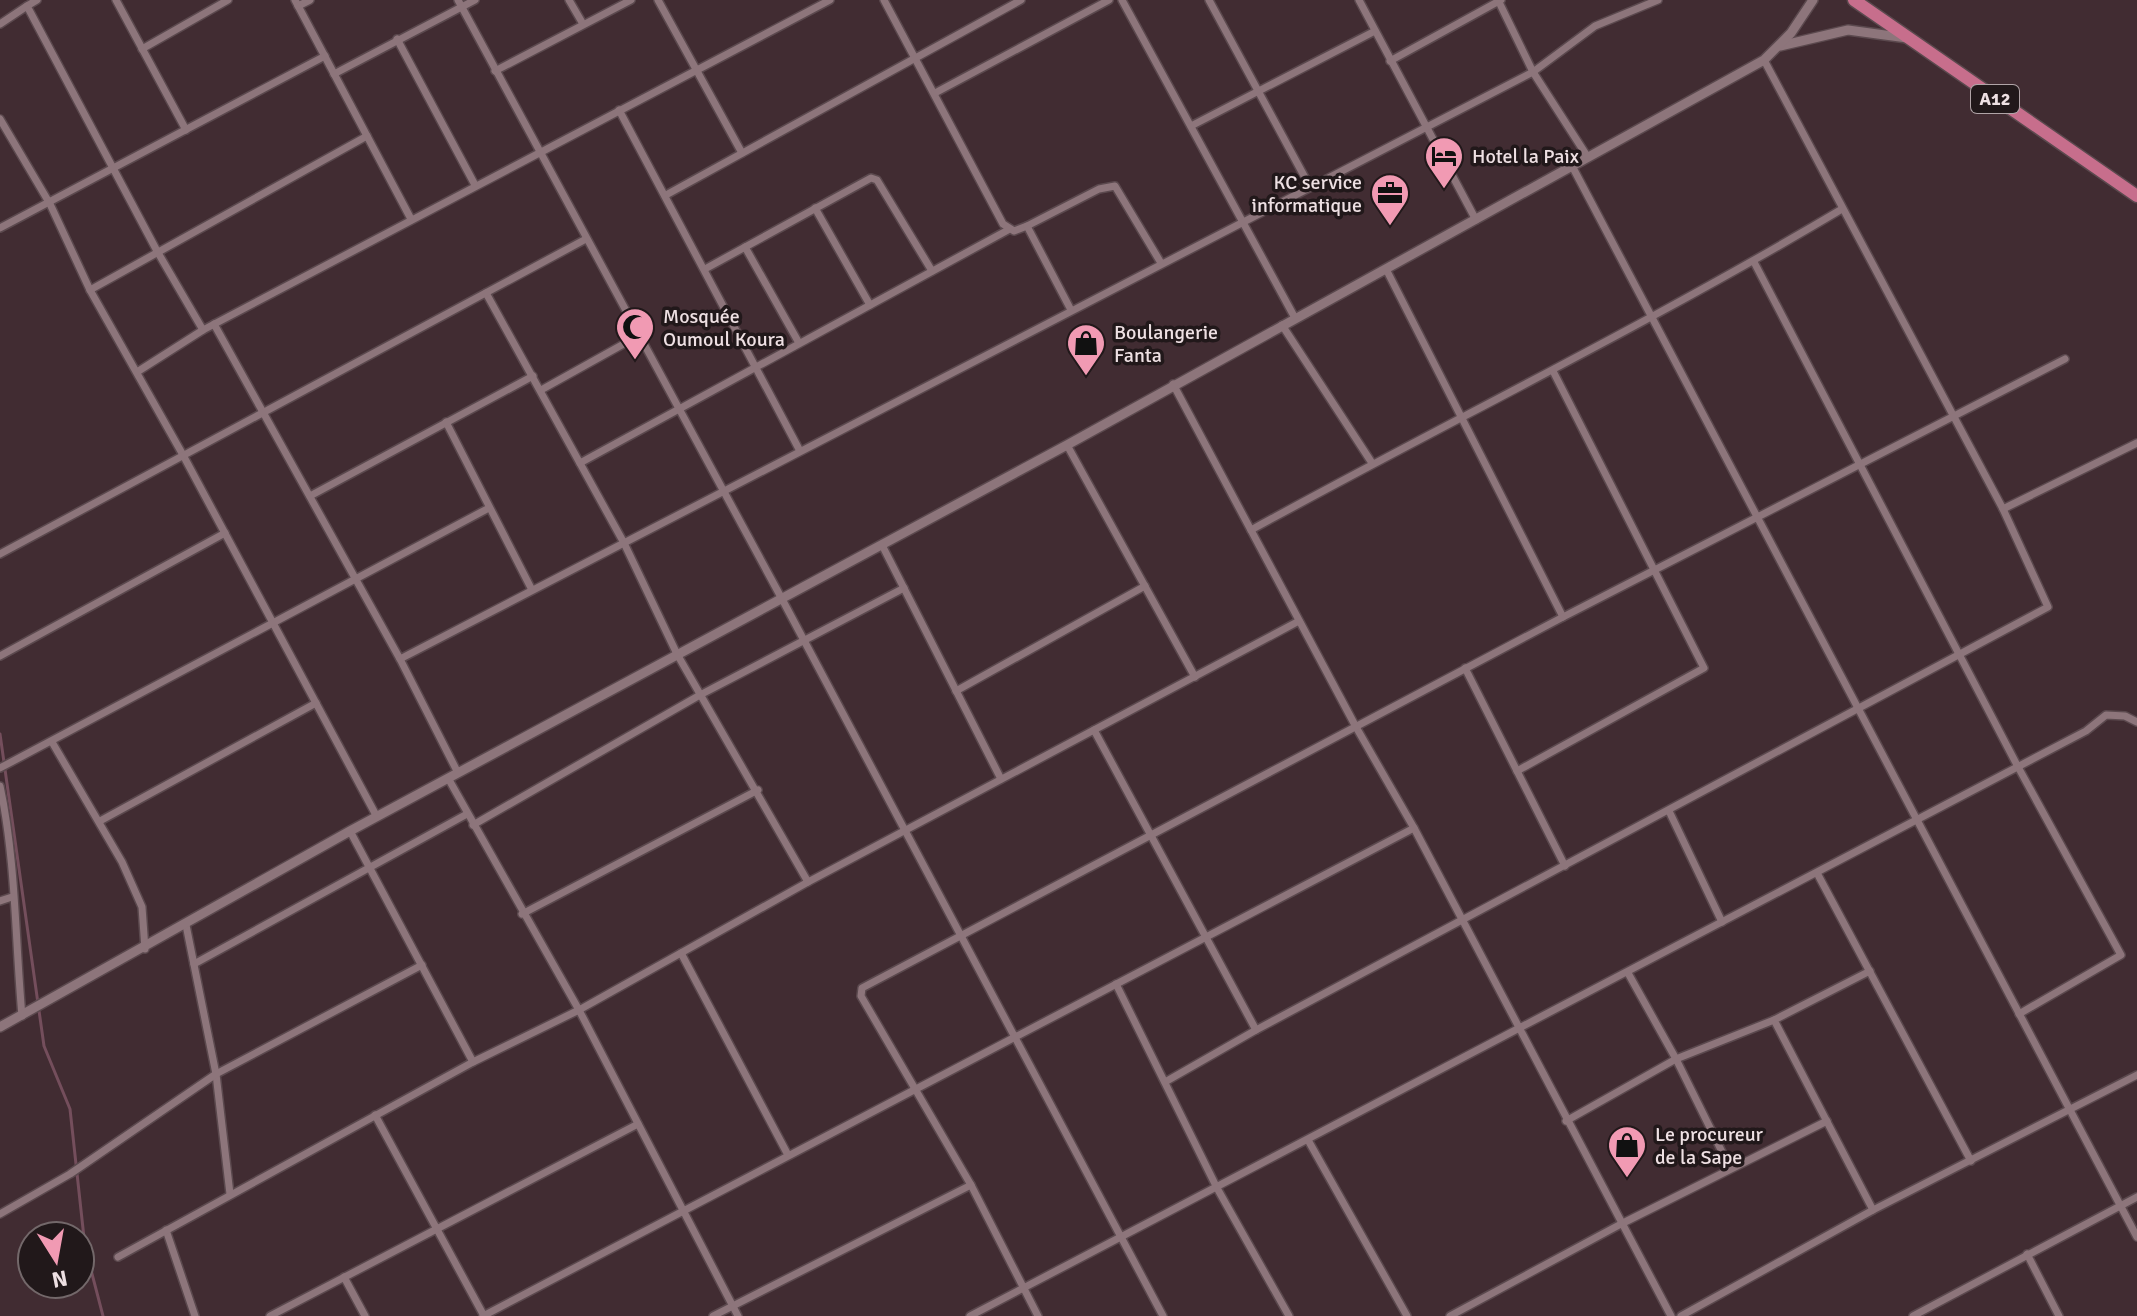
<svg xmlns="http://www.w3.org/2000/svg" width="2137" height="1316" font-family="Signika,sans-serif">
<style>
.lines{fill:none;stroke-linecap:round;stroke-linejoin:round}
.stream{stroke:#744e5c;stroke-width:3}
.minor-casing{stroke:#5b494e;stroke-width:10}
.tertiary-casing{stroke:#5b494e;stroke-width:12}
.primary-casing{stroke:#5b494e;stroke-width:15}
.minor{stroke:#8d757b;stroke-width:7}
.tertiary{stroke:#8d757b;stroke-width:9}
.primary{stroke:#c76e8c;stroke-width:12}
.labels{text-anchor:middle;stroke-width:7;stroke-linejoin:round;paint-order:stroke}
.shield{fill:#21181a;stroke:#b0a4a7;stroke-width:2}
.shield-label{font-size:18px;font-weight:bold;fill:#eee0e3}
.poi-label{font-size:20px;fill:#eee0e3;stroke:#21181a;text-anchor:start}
</style>
<rect width="100%" height="100%" fill="#412c32"/>
<g class="lines">
<!-- stream -->
<polyline class="stream" points="0,734 44,1046 70,1109 85,1247 103,1316"/>
<defs>
<g id="minor">
<polyline points="37,0 27,6 157,251 203,330"/>
<polyline points="116,0 186,130"/>
<polyline points="295,0 411,219"/>
<polyline points="458,0 782,599 1163,1316"/>
<polyline points="569,0 583,24"/>
<polyline points="658,0 742,153"/>
<polyline points="884,0 1003,224 1014,231 1027,226 1071,310"/>
<polyline points="1122,0 1295,318"/>
<polyline points="1209,0 1309,185"/>
<polyline points="1359,0 1476,220"/>
<polyline points="1498,0 1533,72 1587,156"/>
<polyline points="298,6 310,0"/>
<polyline points="0,24 27,6"/>
<polyline points="397,39 475,185"/>
<polyline points="142,49 228,0"/>
<polyline points="1390,61 1501,0"/>
<polyline points="495,71 631,0"/>
<polyline points="334,74 475,0"/>
<polyline points="935,93 1109,0"/>
<polyline points="619,110 800,451"/>
<polyline points="0,119 50,204 90,290 183,455 377,817"/>
<polyline points="1191,126 1375,31"/>
<polyline points="1571,164 2137,1237"/>
<polyline points="666,195 1021,0"/>
<polyline points="815,208 870,305"/>
<polyline points="1027,226 1099,189 1115,186 1161,263"/>
<polyline points="0,228 325,56"/>
<polyline points="745,247 799,343"/>
<polyline points="1754,262 2017,765 2121,955 2019,1014"/>
<polyline points="705,269 871,178 877,180 932,271"/>
<polyline points="1386,269 1563,617"/>
<polyline points="90,290 367,136"/>
<polyline points="486,293 624,543 677,654 808,882"/>
<polyline points="214,324 400,659 458,773"/>
<polyline points="1282,325 1372,463"/>
<polyline points="137,372 203,330 830,0"/>
<polyline points="1173,384 1356,727 1414,828 1671,1316"/>
<polyline points="541,390 638,336"/>
<polyline points="446,422 532,590"/>
<polyline points="1067,445 1195,677"/>
<polyline points="580,463 1008,230"/>
<polyline points="310,496 533,376"/>
<polyline points="2003,509 2137,443"/>
<path d="M 1251,530 C 1448,422 1649,324 1842,209"/>
<polyline points="882,545 1001,779"/>
<polyline points="0,554 586,239"/>
<polyline points="0,656 225,533"/>
<polyline points="400,659 1533,72 1595,26 1658,0"/>
<polyline points="1465,668 1565,866"/>
<polyline points="956,691 1145,586"/>
<polyline points="1094,730 1256,1030"/>
<polyline points="52,742 122,862 142,907 145,949"/>
<polyline points="0,768 489,508"/>
<polyline points="1517,771 1704,668 1553,371"/>
<polyline points="448,778 579,1010 738,1316"/>
<path d="M 0,786 C 16,861 15,939 22,1016"/>
<polyline points="1669,811 1722,922"/>
<polyline points="100,821 316,703"/>
<polyline points="473,825 700,695 904,588"/>
<polyline points="350,831 473,1062"/>
<polyline points="1817,873 1971,1161"/>
<polyline points="0,901 12,897"/>
<polyline points="522,914 758,790"/>
<polyline points="186,925 216,1074 230,1194"/>
<polyline points="681,953 788,1155"/>
<polyline points="194,964 467,814"/>
<polyline points="1628,973 1676,1059 1730,1168"/>
<polyline points="1116,984 1217,1188 1289,1316"/>
<polyline points="1774,1020 1873,1210"/>
<polyline points="1165,1082 1256,1030 2048,607 2003,509 1764,60"/>
<polyline points="375,1115 484,1316"/>
<polyline points="1566,1121 1676,1059 1774,1020 1870,971"/>
<polyline points="1308,1140 1407,1316"/>
<polyline points="0,1214 70,1174 216,1074 422,965"/>
<polyline points="166,1230 195,1316"/>
<polyline points="2027,1254 2059,1316"/>
<polyline points="118,1257 473,1062 579,1010 808,882 1299,621"/>
<polyline points="344,1277 365,1316"/>
<polyline points="270,1316 638,1124"/>
<polyline points="483,1316 1414,828"/>
<polyline points="713,1316 971,1185"/>
<polyline points="970,1316 2086,731 2106,715 2125,716 2137,722"/>
<polyline points="1038,1316 971,1185 861,996 862,988 1563,617 2065,359"/>
<polyline points="1450,1316 1621,1224 1827,1121"/>
<polyline points="1681,1316 1873,1210 2137,1075"/>
<polyline points="1913,1316 2137,1197"/>
</g>
<g id="tertiary">
<polyline points="1780,46 1848,30 1907,38"/>
<polyline points="0,1027 350,831 1067,445 1764,60 1791,33 1813,0"/>
</g>
<polyline id="primary" points="1854,0 2137,196"/>
</defs>
<!-- minor casing -->
<use href="#minor" class="minor-casing"/>
<!-- tertiary casing -->
<use href="#tertiary" class="tertiary-casing"/>
<!-- primary casing -->
<use href="#primary" class="primary-casing"/>
<!-- minor -->
<use href="#minor" class="minor"/>
<!-- tertiary -->
<use href="#tertiary" class="tertiary"/>
<!-- primary -->
<use href="#primary" class="primary"/>
</g>
<!-- icons -->
<defs>
<symbol id="hotel-pin" viewBox="-11 -11 22 30"><path d="M0 17L-7.5 6A9.5 9.5 0 1 1 7.5 6Z" fill="#f19ab3" stroke="#21181a"/><path d="M-6-4.5h1.5V1H6V5H4.5V3h-9V5H-6ZM-4 0a1.8 1.8 0 1 1 3.6 0ZM.5 0V-2.5h3Q6-2.5 6 0Z" fill="#111"/></symbol>
<symbol id="office-pin" viewBox="-11 -11 22 30"><path d="M0 17L-7.5 6A9.5 9.5 0 1 1 7.5 6Z" fill="#f19ab3" stroke="#21181a"/><path d="M-6-3h4V-5.5h4V-3h4V5H-6ZM-1-4.5V-3h2v-1.5ZM-6 0V1H6V0Z" fill="#111"/></symbol>
<symbol id="mosque-pin" viewBox="-11 -11 22 30"><path d="M0 17L-7.5 6A9.5 9.5 0 1 1 7.5 6Z" fill="#f19ab3" stroke="#21181a"/><path d="M3.5-4.9A6 6 0 1 0 3.5 4.9A5 5 0 1 1 3.5-4.9Z" fill="#111"/></symbol>
<symbol id="shop-pin" viewBox="-11 -11 22 30"><path d="M0 17L-7.5 6A9.5 9.5 0 1 1 7.5 6Z" fill="#f19ab3" stroke="#21181a"/><path d="M-5-2.5h2.3a2.7 3.5 0 0 1 5.4 0H5L5.5 6h-11ZM-1.5-2.5h3a1.5 2.3 0 0 0-3 0Z" fill="#111"/></symbol>
</defs>
<g fill-rule="evenodd">
<use href="#hotel-pin" x="1422" y="134" width="44" height="60"/>
<use href="#office-pin" x="1368" y="171" width="44" height="60"/>
<use href="#mosque-pin" x="613" y="305" width="44" height="60"/>
<use href="#shop-pin" x="1064" y="321" width="44" height="60"/>
<use href="#shop-pin" x="1605" y="1123" width="44" height="60"/>
</g>
<g class="labels">
<!-- shield labels -->
<rect class="shield" x="1971" y="85" width="48" height="28" rx="6"/>
<g class="shield-label">
<text x="1995" y="105">A12</text>
</g>
<!-- poi labels -->
<g class="poi-label">
<text x="1472" y="163">Hotel la Paix</text>
<text x="1362" y="189" text-anchor="end">KC service<tspan x="1362" dy="23">informatique</tspan></text>
<text x="663" y="323">Mosquée<tspan x="663" dy="23">Oumoul Koura</tspan></text>
<text x="1114" y="339">Boulangerie<tspan x="1114" dy="23">Fanta</tspan></text>
<text x="1655" y="1141">Le procureur<tspan x="1655" dy="23">de la Sape</tspan></text>
</g>
</g>
<!-- north arrow -->
<g transform="translate(56 1260) rotate(169)"><circle r="38" fill="#21181a" stroke="#73686a" stroke-width="2"/>
<path d="M0-6L14 30L0 20L-14 30Z" fill="#f19ab3"/>
<text y="-12" font-size="22" font-weight="bold" text-anchor="middle" fill="#eee0e3">N</text>
</g>
</svg>
